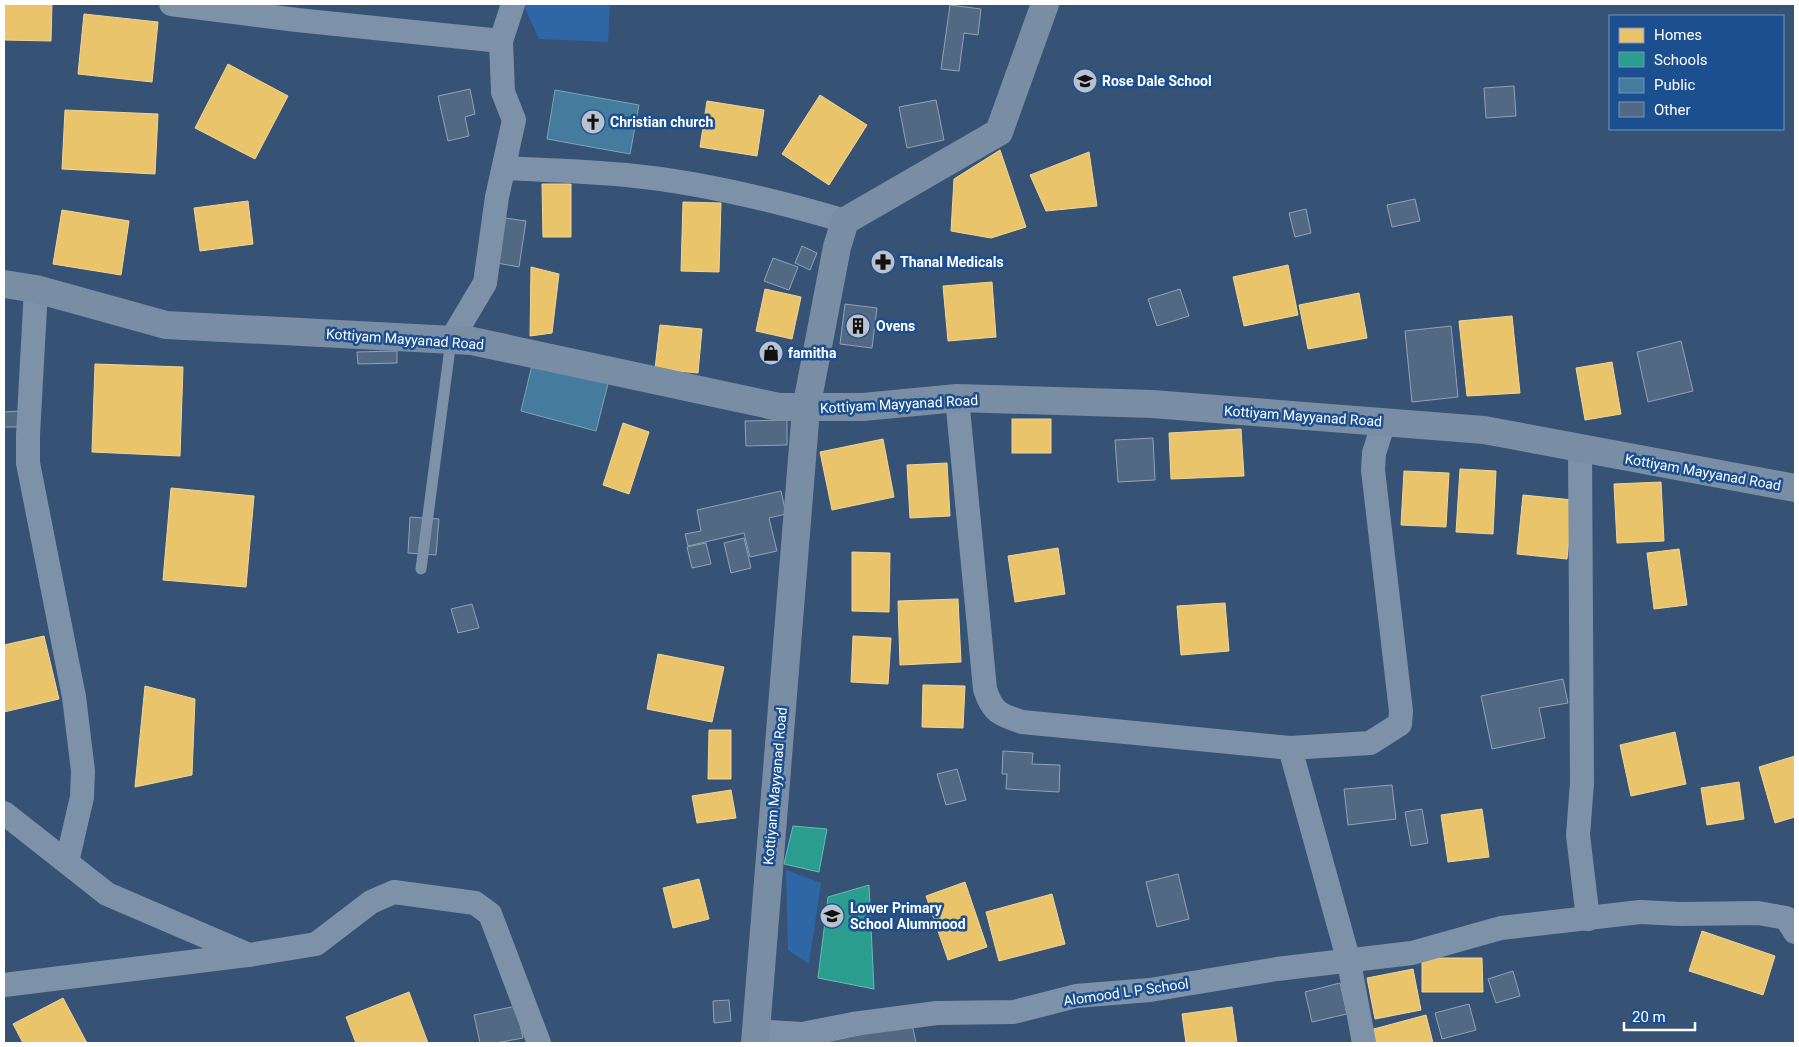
<svg xmlns="http://www.w3.org/2000/svg" width="1799" height="1047" font-family="Roboto,sans-serif">
<style>
.green{fill:#2f66a5}
.homes{fill:#e9c46a;stroke:#f0d697}
.schools{fill:#2a9d8f;stroke:#6abab1}
.public{fill:#457b9d;stroke:#7da3ba}
.building{fill:#526984;stroke:#92a2b6}
.lines{fill:none;stroke-linecap:round;stroke-linejoin:round}
.lane{stroke:#7d92a8;stroke-width:11}
.street{stroke:#7d92a8;stroke-width:24}
.secondary{stroke:#798da4;stroke-width:28}
.labels{text-anchor:middle;stroke-width:5;stroke-linejoin:round;paint-order:stroke}
.poi-label{font-size:14px;font-weight:bold;fill:#fff;stroke:#1b4f8f;text-anchor:start}
.street-label{font-size:14px;fill:#fff;stroke:#1b4f8f}
</style>
<rect width="100%" height="100%" fill="#365274"/>
<!-- green -->
<g class="green">
<polygon points="523,4 610,4 608,42 539,39"/>
<polygon points="786,870 821,883 809,964 788,950"/>
</g>
<!-- homes -->
<g class="homes">
<polygon points="4,4 52,4 51,41 4,40"/>
<polygon points="84,14 158,22 152,82 78,74"/>
<polygon points="228,64 288,96 255,159 195,128"/>
<polygon points="820,95 867,125 829,185 782,154"/>
<polygon points="707,101 764,110 757,156 700,147"/>
<polygon points="65,110 158,114 155,174 62,169"/>
<polygon points="1000,150 1026,227 991,238 951,231 954,179"/>
<polygon points="1089,152 1097,206 1046,211 1030,175"/>
<polygon points="542,184 571,184 571,237 543,237"/>
<polygon points="248,201 253,244 200,251 194,208"/>
<polygon points="683,202 721,203 719,272 681,271"/>
<polygon points="62,210 129,221 121,275 53,264"/>
<polygon points="1288,265 1298,315 1244,326 1233,277"/>
<polygon points="531,267 559,274 552,333 530,336"/>
<polygon points="992,282 996,337 948,341 943,286"/>
<polygon points="765,289 801,297 792,339 756,331"/>
<polygon points="1359,293 1367,338 1308,349 1299,305"/>
<polygon points="1512,316 1520,393 1467,396 1459,321"/>
<polygon points="660,325 702,329 698,373 655,369"/>
<polygon points="1612,362 1621,414 1585,420 1576,368"/>
<polygon points="95,364 183,367 180,456 92,452"/>
<rect x="1012" y="419" width="39" height="34"/>
<polygon points="623,423 649,432 629,494 603,485"/>
<polygon points="1241,429 1244,476 1171,479 1169,433"/>
<polygon points="883,439 894,497 832,510 820,452"/>
<polygon points="947,463 950,516 910,518 907,465"/>
<polygon points="1460,469 1496,471 1493,534 1456,532"/>
<polygon points="1404,471 1449,473 1446,527 1401,525"/>
<polygon points="1661,482 1664,541 1617,543 1614,484"/>
<polygon points="171,488 254,496 246,587 163,580"/>
<polygon points="1523,495 1573,500 1567,559 1517,554"/>
<polygon points="1058,548 1065,594 1015,602 1008,556"/>
<polygon points="1679,549 1687,605 1654,609 1647,553"/>
<polygon points="852,552 890,553 889,612 852,611"/>
<polygon points="958,599 961,662 900,665 898,601"/>
<polygon points="1225,603 1229,651 1181,655 1177,606"/>
<polygon points="44,636 59,699 4,712 4,645"/>
<polygon points="853,636 891,638 888,684 851,682"/>
<polygon points="658,654 724,667 712,722 647,709"/>
<polygon points="923,685 965,686 963,728 922,727"/>
<polygon points="145,686 195,699 192,775 135,787"/>
<polygon points="709,730 731,730 731,779 708,779"/>
<polygon points="1675,732 1686,784 1631,796 1620,745"/>
<polygon points="1795,756 1795,817 1775,823 1759,767"/>
<polygon points="1739,782 1744,819 1707,825 1701,788"/>
<polygon points="731,790 736,818 697,823 692,796"/>
<polygon points="1482,809 1489,857 1448,862 1441,815"/>
<polygon points="699,879 709,919 673,928 663,888"/>
<polygon points="965,882 987,947 948,960 926,896"/>
<polygon points="1052,894 1065,944 999,961 986,912"/>
<polygon points="1702,931 1775,956 1763,995 1689,971"/>
<polygon points="1422,958 1482,958 1483,992 1422,992"/>
<polygon points="1413,969 1421,1010 1375,1019 1367,978"/>
<polygon points="409,992 428,1043 356,1043 346,1017"/>
<polygon points="63,998 87,1043 23,1043 13,1024"/>
<polygon points="1232,1007 1237,1043 1186,1043 1182,1014"/>
<polygon points="1426,1015 1433,1043 1374,1043 1370,1030"/>
</g>
<!-- schools -->
<g class="schools">
<polygon points="793,826 827,829 819,872 784,864"/>
<polygon points="869,885 874,989 818,978 828,897"/>
</g>
<!-- public -->
<g class="public">
<polygon points="555,90 639,105 630,154 547,139"/>
<polygon points="533,361 609,380 596,431 521,411"/>
</g>
<!-- building -->
<g class="building">
<polygon points="950,5 981,9 978,35 964,33 959,71 941,69"/>
<polygon points="1514,86 1516,116 1486,118 1484,88"/>
<polygon points="470,89 475,114 465,117 469,136 448,141 438,96"/>
<polygon points="936,100 944,140 907,148 899,107"/>
<polygon points="1415,199 1420,221 1392,227 1387,205"/>
<polygon points="1306,209 1311,233 1295,237 1289,213"/>
<polygon points="505,218 526,221 519,267 497,263"/>
<polygon points="802,246 817,253 810,270 795,263"/>
<polygon points="773,258 798,267 789,290 764,281"/>
<polygon points="1180,289 1189,316 1157,326 1148,299"/>
<polygon points="845,304 877,308 872,348 840,344"/>
<polygon points="1451,326 1458,397 1412,402 1405,331"/>
<polygon points="1681,341 1693,391 1648,402 1637,352"/>
<polygon points="397,351 397,363 358,364 357,352"/>
<polygon points="19,411 20,427 4,427 4,412"/>
<polygon points="787,420 787,445 746,446 745,421"/>
<polygon points="1153,438 1155,480 1118,482 1115,440"/>
<polygon points="781,491 786,514 769,518 777,551 750,557 744,533 688,546 685,534 701,531 697,510"/>
<polygon points="410,517 439,519 436,555 408,553"/>
<polygon points="744,538 751,568 731,573 724,543"/>
<polygon points="706,543 711,564 692,568 687,547"/>
<polygon points="472,604 479,628 458,633 451,609"/>
<polygon points="1563,679 1568,703 1539,708 1545,738 1492,749 1481,696"/>
<polygon points="1003,751 1033,753 1032,764 1060,765 1059,792 1006,789 1007,774 1002,774"/>
<polygon points="957,769 966,800 946,805 937,774"/>
<polygon points="1392,785 1396,819 1348,825 1344,789"/>
<polygon points="1422,809 1428,843 1411,846 1405,812"/>
<polygon points="1178,874 1189,919 1157,927 1146,882"/>
<polygon points="1513,971 1520,996 1496,1003 1488,979"/>
<polygon points="1340,983 1347,1014 1312,1022 1305,992"/>
<polygon points="729,1000 731,1021 714,1023 713,1001"/>
<polygon points="1469,1004 1476,1030 1442,1039 1435,1013"/>
<polygon points="516,1006 523,1038 496,1043 480,1043 474,1015"/>
<polygon points="912,1024 916,1043 821,1043 854,1036"/>
</g>
<g class="lines">
<!-- lane -->
<polyline class="lane" points="421,569 451,340"/>
<!-- street -->
<g class="street">
<polyline points="171,4 297,20 501,41"/>
<path d="M 505,168 C 545,170 586,171 626,175 C 700,182 774,200 845,221"/>
<polyline points="36,289 28,435 28,463 74,697 83,771 82,797 67,862"/>
<polyline points="451,340 485,283 497,197 514,120 503,92 501,41 513,4"/>
<path d="M 957,398 L 985,689 C 992,712 1000,715 1022,722 L 1290,748"/>
<polyline points="1580,449 1582,783 1578,835 1588,919"/>
<polyline points="4,813 107,894 249,955 316,944 371,902 394,892 475,903 490,914 539,1043"/>
<polyline points="4,985 247,955"/>
<polyline points="755,1031 802,1034 853,1024 937,1013 1014,1012 1076,996 1150,990 1277,969 1412,953 1501,928 1640,912 1680,914 1758,913 1786,918 1795,932"/>
<polyline points="1364,1043 1349,962 1290,748 1370,743 1400,724 1401,711 1373,470 1374,453 1384,422"/>
</g>
<!-- secondary -->
<g class="secondary">
<polyline points="4,284 36,289 166,325 472,341 779,407 863,407 957,398 1152,404 1484,430 1795,488"/>
<polyline points="755,1043 806,409 837,247 845,221 999,132 1045,4"/>
</g>
</g>
<!-- icons -->
<defs>
<symbol id="school-disc" viewBox="-11 -11 22 22"><circle r="9.5" fill="#b9c2ce" stroke="#1b4f8f"/><path d="M0-5L7-2L0 1L-7-2ZM-4 1L0 2.5L4 1V4Q0 6-4 4Z" fill="#111"/></symbol>
<symbol id="church-disc" viewBox="-11 -11 22 22"><circle r="9.5" fill="#b9c2ce" stroke="#1b4f8f"/><path d="M-1.2-6h2.4v3.5h3.3v2.4h-3.3V6h-2.4V-.1h-3.3v-2.4h3.3Z" fill="#111"/></symbol>
<symbol id="pharmacy-disc" viewBox="-11 -11 22 22"><circle r="9.5" fill="#b9c2ce" stroke="#1b4f8f"/><path d="M-2-6h4v4h4v4h-4v4h-4v-4h-4v-4h4Z" fill="#111"/></symbol>
<symbol id="building-disc" viewBox="-11 -11 22 22"><circle r="9.5" fill="#b9c2ce" stroke="#1b4f8f"/><path d="M-4-6H4V6H1V3H-1V6H-4ZM-2.5-4.3h1.7v1.8h-1.7ZM.8-4.3h1.7v1.8H.8ZM-2.5-1h1.7V.8h-1.7ZM.8-1h1.7V.8H.8Z" fill="#111"/></symbol>
<symbol id="shop-disc" viewBox="-11 -11 22 22"><circle r="9.5" fill="#b9c2ce" stroke="#1b4f8f"/><path d="M-5-2.5h2.3a2.7 3.5 0 0 1 5.4 0H5L5.5 6h-11ZM-1.5-2.5h3a1.5 2.3 0 0 0-3 0Z" fill="#111"/></symbol>
</defs>
<g fill-rule="evenodd">
<use href="#school-disc" x="1071" y="67" width="28" height="28"/>
<use href="#church-disc" x="579" y="108" width="28" height="28"/>
<use href="#pharmacy-disc" x="869" y="248" width="28" height="28"/>
<use href="#building-disc" x="844" y="312" width="28" height="28"/>
<use href="#shop-disc" x="757" y="339" width="28" height="28"/>
<use href="#school-disc" x="818" y="902" width="28" height="28"/>
</g>
<g class="labels">
<!-- poi labels -->
<g class="poi-label">
<text x="1102" y="86">Rose Dale School</text>
<text x="610" y="127">Christian church</text>
<text x="900" y="267">Thanal Medicals</text>
<text x="876" y="331">Ovens</text>
<text x="788" y="358">famitha</text>
<text x="850" y="913">Lower Primary<tspan x="850" dy="16">School Alummood</tspan></text>
</g>
<!-- street labels -->
<g class="street-label">
<text transform="translate(405 339) rotate(4)" y="5">Kottiyam Mayyanad Road</text>
<text transform="translate(899 404) rotate(-3)" y="5">Kottiyam Mayyanad Road</text>
<text transform="translate(1303 416) rotate(4)" y="5">Kottiyam Mayyanad Road</text>
<text transform="translate(1703 472) rotate(10)" y="5">Kottiyam Mayyanad Road</text>
<text transform="translate(775 786) rotate(-85)" y="5">Kottiyam Mayyanad Road</text>
<text transform="translate(1126 992) rotate(-8)" y="5">Alomood L P School</text>
</g>
</g>
<!-- border -->
<rect width="1799" height="1047" fill="none" stroke="#ffffff" stroke-width="10"/>
<!-- legend -->
<rect x="1609" y="15" width="175" height="115" fill="#1b4f8f" stroke="#7695bc"/>
<rect x="1619" y="28" width="25" height="15" fill="#e9c46a" stroke="#7695bc"/>
<text x="1654" y="40" font-size="15" fill="#ffffff">Homes</text>
<rect x="1619" y="52" width="25" height="15" fill="#2a9d8f" stroke="#7695bc"/>
<text x="1654" y="65" font-size="15" fill="#ffffff">Schools</text>
<rect x="1619" y="78" width="25" height="15" fill="#457b9d" stroke="#7695bc"/>
<text x="1654" y="90" font-size="15" fill="#ffffff">Public</text>
<rect x="1619" y="102" width="25" height="15" fill="#526984" stroke="#7695bc"/>
<text x="1654" y="115" font-size="15" fill="#ffffff">Other</text>
<!-- scale -->
<path d="M1624 1022v8h71v-8" fill="none" stroke="#ffffff" stroke-width="2.5"/>
<text x="1632" y="1022" font-size="15" fill="#ffffff" stroke="#1b4f8f" stroke-width="4" paint-order="stroke">20 m</text>
</svg>
